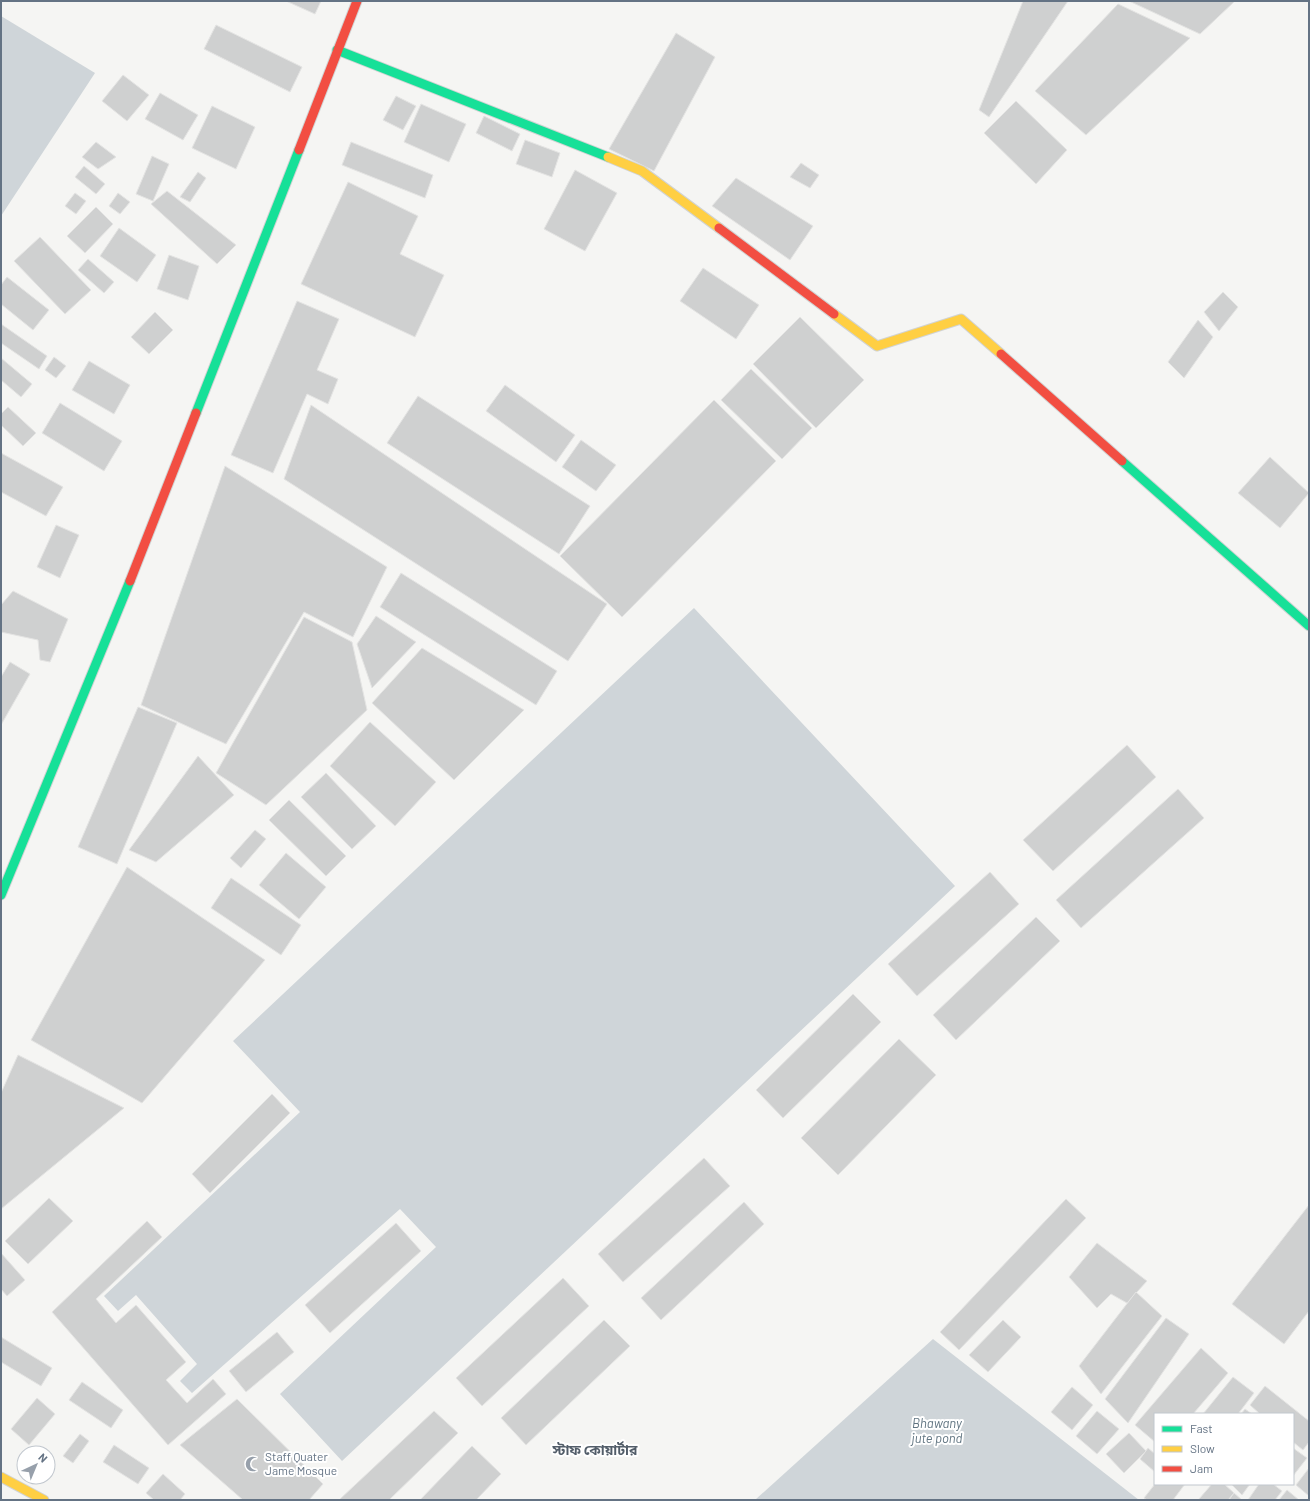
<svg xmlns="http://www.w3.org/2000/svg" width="1310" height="1501" font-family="Barlow,'Noto Sans Bengali',sans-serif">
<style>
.water{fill:#cfd5d9}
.building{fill:#cfd0d0;stroke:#e4e4e3}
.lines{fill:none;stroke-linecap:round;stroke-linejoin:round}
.fast-casing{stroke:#d1d3d3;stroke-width:11}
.slow-casing{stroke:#d1d3d3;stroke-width:11}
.jam-casing{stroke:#d1d3d3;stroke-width:11}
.fast{stroke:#16e098;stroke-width:9}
.slow{stroke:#ffcf43;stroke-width:9}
.jam{stroke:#f24e42;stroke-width:9}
.labels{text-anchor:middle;stroke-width:4;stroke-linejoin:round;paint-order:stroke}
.poi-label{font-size:12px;fill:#647384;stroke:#fff;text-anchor:start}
.water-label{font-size:13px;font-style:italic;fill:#607481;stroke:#fff}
.quarter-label{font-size:14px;font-weight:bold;fill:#525d69;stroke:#fff}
</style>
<rect width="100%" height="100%" fill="#f5f5f3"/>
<!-- water -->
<g class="water">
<polygon points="1,16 95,73 1,216"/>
<polygon points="694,608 955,886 342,1461 280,1394 436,1247 400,1209 192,1393 180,1381 197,1364 136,1295 118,1311 104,1296 300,1112 233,1041"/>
<polygon points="933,1339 1139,1500 755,1500"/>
</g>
<!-- building -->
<g class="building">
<polygon points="286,1 321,1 315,14"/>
<polygon points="1023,1 1068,1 989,117 979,110"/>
<polygon points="1129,1 1235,1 1200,34"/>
<polygon points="1118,4 1190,38 1086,135 1035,91"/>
<polygon points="216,25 302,67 290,92 204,49"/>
<polygon points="676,33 715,57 654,171 609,149"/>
<polygon points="123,75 149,95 127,121 102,101"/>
<polygon points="160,93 198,115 183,140 145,119"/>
<polygon points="396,96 416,106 403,130 383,120"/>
<polygon points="1016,101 1067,150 1036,184 984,133"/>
<polygon points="421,104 466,124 449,162 404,142"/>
<polygon points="212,106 255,127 236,169 192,148"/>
<polygon points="484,116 520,134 512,151 476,133"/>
<polygon points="525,140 560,153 552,177 516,164"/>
<polygon points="96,142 116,157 98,169 82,157"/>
<polygon points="351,142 433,175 425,198 342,165"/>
<polygon points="152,156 169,164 153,201 136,194"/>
<polygon points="801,163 819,175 810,188 790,177"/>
<polygon points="84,166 105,184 96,194 75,177"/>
<polygon points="575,170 617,193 585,251 544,229"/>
<polygon points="198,172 206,178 190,202 180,197"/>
<polygon points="736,178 813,226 790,260 712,206"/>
<polygon points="348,182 418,216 400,254 444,275 415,337 301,284"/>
<polygon points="167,191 236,245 217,264 151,204"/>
<polygon points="75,193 86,201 76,214 65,206"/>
<polygon points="118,193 130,202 120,214 109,206"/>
<polygon points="96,207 113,224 85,253 67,236"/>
<polygon points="119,228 156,255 137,282 100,256"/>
<polygon points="40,237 91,290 65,314 14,261"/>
<polygon points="169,255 199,266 188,300 157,289"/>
<polygon points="88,259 114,282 104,293 78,270"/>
<polygon points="703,268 759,305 736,339 680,301"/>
<polygon points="7,277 49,310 33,330 1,304 1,285"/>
<polygon points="1223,292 1238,307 1219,331 1204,312"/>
<polygon points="297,301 339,319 317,370 338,379 328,404 307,394 273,473 231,455"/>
<polygon points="155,312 173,330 149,354 131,337"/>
<polygon points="800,317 864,380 816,428 753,364"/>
<polygon points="1198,320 1213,337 1184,378 1168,362"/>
<polygon points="1,324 47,356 39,369 1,343"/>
<polygon points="54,357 66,366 56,378 45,370"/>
<polygon points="1,358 32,384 21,397 1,380"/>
<polygon points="89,361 130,385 114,414 72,390"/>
<polygon points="751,369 812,428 782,459 721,400"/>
<polygon points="505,385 575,435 556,462 486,411"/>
<polygon points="418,396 590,506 559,554 387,443"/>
<polygon points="714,400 776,461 622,617 560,556"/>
<polygon points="60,403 122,441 104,471 42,433"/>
<polygon points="311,405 607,604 568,661 284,479"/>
<polygon points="8,407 36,433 23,446 1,425 1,414"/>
<polygon points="581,440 616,465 596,491 562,467"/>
<polygon points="1,453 63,487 46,516 1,492"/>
<polygon points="1270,457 1309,493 1280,528 1238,493"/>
<polygon points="225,466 387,567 353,637 304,612 226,744 141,705"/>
<polygon points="56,525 79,535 60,578 37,567"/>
<polygon points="401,573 557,671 536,705 380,607"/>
<polygon points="13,591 68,619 50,662 40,660 38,640 1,632 1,605"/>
<polygon points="376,616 416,642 372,688 357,644"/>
<polygon points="304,617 352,642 367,710 266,805 216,773"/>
<polygon points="422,648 524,710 454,780 372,703"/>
<polygon points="10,662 30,674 1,725 1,677"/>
<polygon points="138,707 177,723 117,864 78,847"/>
<polygon points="370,722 436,782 395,826 330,766"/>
<polygon points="1127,745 1156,777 1053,871 1023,840"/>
<polygon points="198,756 234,795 156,862 129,850"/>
<polygon points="326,773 376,826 352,849 301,797"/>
<polygon points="1178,789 1204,818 1081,928 1056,900"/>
<polygon points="289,800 346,856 326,876 269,820"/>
<polygon points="255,830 266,839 241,868 230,858"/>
<polygon points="286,853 326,887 299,919 259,885"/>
<polygon points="127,867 265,960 142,1103 31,1040"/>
<polygon points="990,872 1019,904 917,996 888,964"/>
<polygon points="231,878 301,925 281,955 211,908"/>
<polygon points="1036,917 1060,941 956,1040 933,1015"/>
<polygon points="853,994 881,1022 783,1118 756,1090"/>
<polygon points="899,1039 936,1075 838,1175 801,1138"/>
<polygon points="18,1055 124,1108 1,1209 1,1093"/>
<polygon points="272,1094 290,1113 210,1193 192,1174"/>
<polygon points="704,1158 730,1186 623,1282 598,1254"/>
<polygon points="49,1198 73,1221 28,1264 5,1241"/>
<polygon points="1066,1199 1086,1218 959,1350 940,1332"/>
<polygon points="744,1202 764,1224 661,1320 641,1298"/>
<polygon points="1309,1205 1309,1311 1284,1344 1232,1304"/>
<polygon points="147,1221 162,1237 96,1299 116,1323 136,1305 186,1362 166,1380 187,1403 213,1379 226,1394 168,1445 52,1312"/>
<polygon points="396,1223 421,1251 330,1333 305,1305"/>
<polygon points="1097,1243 1147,1281 1127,1303 1111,1294 1097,1308 1069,1277"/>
<polygon points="1,1253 25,1280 7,1296 1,1289"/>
<polygon points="563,1278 589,1306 482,1406 456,1378"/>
<polygon points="1136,1292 1162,1316 1101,1394 1079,1366"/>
<polygon points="1166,1318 1189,1334 1128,1423 1105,1399"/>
<polygon points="604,1320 630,1346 526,1445 501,1418"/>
<polygon points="1003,1320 1021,1337 988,1372 969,1355"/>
<polygon points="277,1332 294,1352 246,1392 229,1371"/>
<polygon points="1,1337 52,1368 41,1386 1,1362"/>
<polygon points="1201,1348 1228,1373 1193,1414 1155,1414 1155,1442 1135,1425"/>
<polygon points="1233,1377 1254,1393 1238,1414 1203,1414"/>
<polygon points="82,1382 123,1410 111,1428 69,1400"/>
<polygon points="1265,1386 1309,1421 1309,1442 1303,1450 1293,1442 1293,1414 1260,1414 1250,1405"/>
<polygon points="1072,1387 1093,1405 1072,1430 1051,1412"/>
<polygon points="37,1398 55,1414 29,1445 11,1429"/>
<polygon points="237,1399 323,1484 309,1500 243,1500 180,1445"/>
<polygon points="1245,1409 1252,1414 1241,1414"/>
<polygon points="434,1411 458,1433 389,1500 339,1500"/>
<polygon points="1097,1411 1119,1429 1097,1454 1076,1436"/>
<polygon points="1129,1433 1146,1451 1124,1473 1106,1454"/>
<polygon points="80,1434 89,1441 73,1463 63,1456"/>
<polygon points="114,1445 149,1468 138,1484 103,1462"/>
<polygon points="472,1446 501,1474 476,1500 420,1500"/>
<polygon points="1148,1448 1155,1454 1155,1472 1140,1459"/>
<polygon points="1293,1448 1307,1458 1293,1476"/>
<polygon points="1309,1468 1309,1496 1296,1485"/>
<polygon points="163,1474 185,1494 180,1500 154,1500 146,1493"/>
<polygon points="1155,1484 1185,1484 1173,1500 1147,1500 1144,1498"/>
<polygon points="1212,1484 1224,1484 1234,1493 1228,1500 1200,1500 1199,1499"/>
<polygon points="1231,1484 1250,1484 1242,1495"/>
<polygon points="1259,1484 1273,1484 1282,1491 1275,1500 1248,1500"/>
<polygon points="1287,1490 1299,1500 1279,1500"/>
<polygon points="1234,1493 1242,1500 1229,1500"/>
</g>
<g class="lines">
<defs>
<g id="fast">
<polyline points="337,50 608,157"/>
<polyline points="196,413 299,150"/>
<polyline points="1122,461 1309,626"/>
<polyline points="1,895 130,581"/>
</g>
<g id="slow">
<polyline points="608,157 642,171 719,228"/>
<polyline points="834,314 877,346 961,319 1001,354"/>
<polyline points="1,1477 44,1500"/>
</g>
<g id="jam">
<polyline points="299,150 357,1"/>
<polyline points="719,228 834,314"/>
<polyline points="1001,354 1122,461"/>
<polyline points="130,581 196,413"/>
</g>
</defs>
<!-- fast casing -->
<use href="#fast" class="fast-casing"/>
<!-- slow casing -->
<use href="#slow" class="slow-casing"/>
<!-- jam casing -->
<use href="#jam" class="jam-casing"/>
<!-- fast -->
<use href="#fast" class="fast"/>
<!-- slow -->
<use href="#slow" class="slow"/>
<!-- jam -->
<use href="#jam" class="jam"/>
</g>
<!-- icons -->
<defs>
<symbol id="mosque-bare" viewBox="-9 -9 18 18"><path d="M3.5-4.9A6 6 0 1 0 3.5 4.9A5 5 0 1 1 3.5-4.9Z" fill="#97a0ab" stroke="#fff" stroke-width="2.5" paint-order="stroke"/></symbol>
</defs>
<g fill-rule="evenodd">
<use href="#mosque-bare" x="242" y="1453" width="22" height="22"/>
</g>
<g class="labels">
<!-- poi labels -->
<g class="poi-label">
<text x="265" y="1461">Staff Quater<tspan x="265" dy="14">Jame Mosque</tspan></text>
</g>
<!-- water labels -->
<g class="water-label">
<text x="937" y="1428">Bhawany<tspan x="937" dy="15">jute pond</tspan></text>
</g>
<!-- quarter labels -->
<g class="quarter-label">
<text x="595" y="1455">স্টাফ কোয়ার্টার</text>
</g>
</g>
<!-- border -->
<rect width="1310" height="1501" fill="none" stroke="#647384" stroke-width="4"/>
<!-- legend -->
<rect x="1154" y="1413" width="140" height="72" fill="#ffffff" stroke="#c1c7ce"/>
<rect x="1162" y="1426" width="20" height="6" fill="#16e098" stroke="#c1c7ce"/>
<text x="1190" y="1433" font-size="12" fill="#647384">Fast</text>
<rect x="1162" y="1446" width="20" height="6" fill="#ffcf43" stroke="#c1c7ce"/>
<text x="1190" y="1453" font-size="12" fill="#647384">Slow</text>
<rect x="1162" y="1466" width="20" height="6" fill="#f24e42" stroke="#c1c7ce"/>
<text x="1190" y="1473" font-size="12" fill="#647384">Jam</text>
<!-- north arrow -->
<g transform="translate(36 1465) rotate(44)"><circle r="19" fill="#ffffff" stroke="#c1c7ce"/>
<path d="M0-3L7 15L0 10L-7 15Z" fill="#97a0ab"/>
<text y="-6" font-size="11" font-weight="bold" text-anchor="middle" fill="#647384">N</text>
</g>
</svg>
